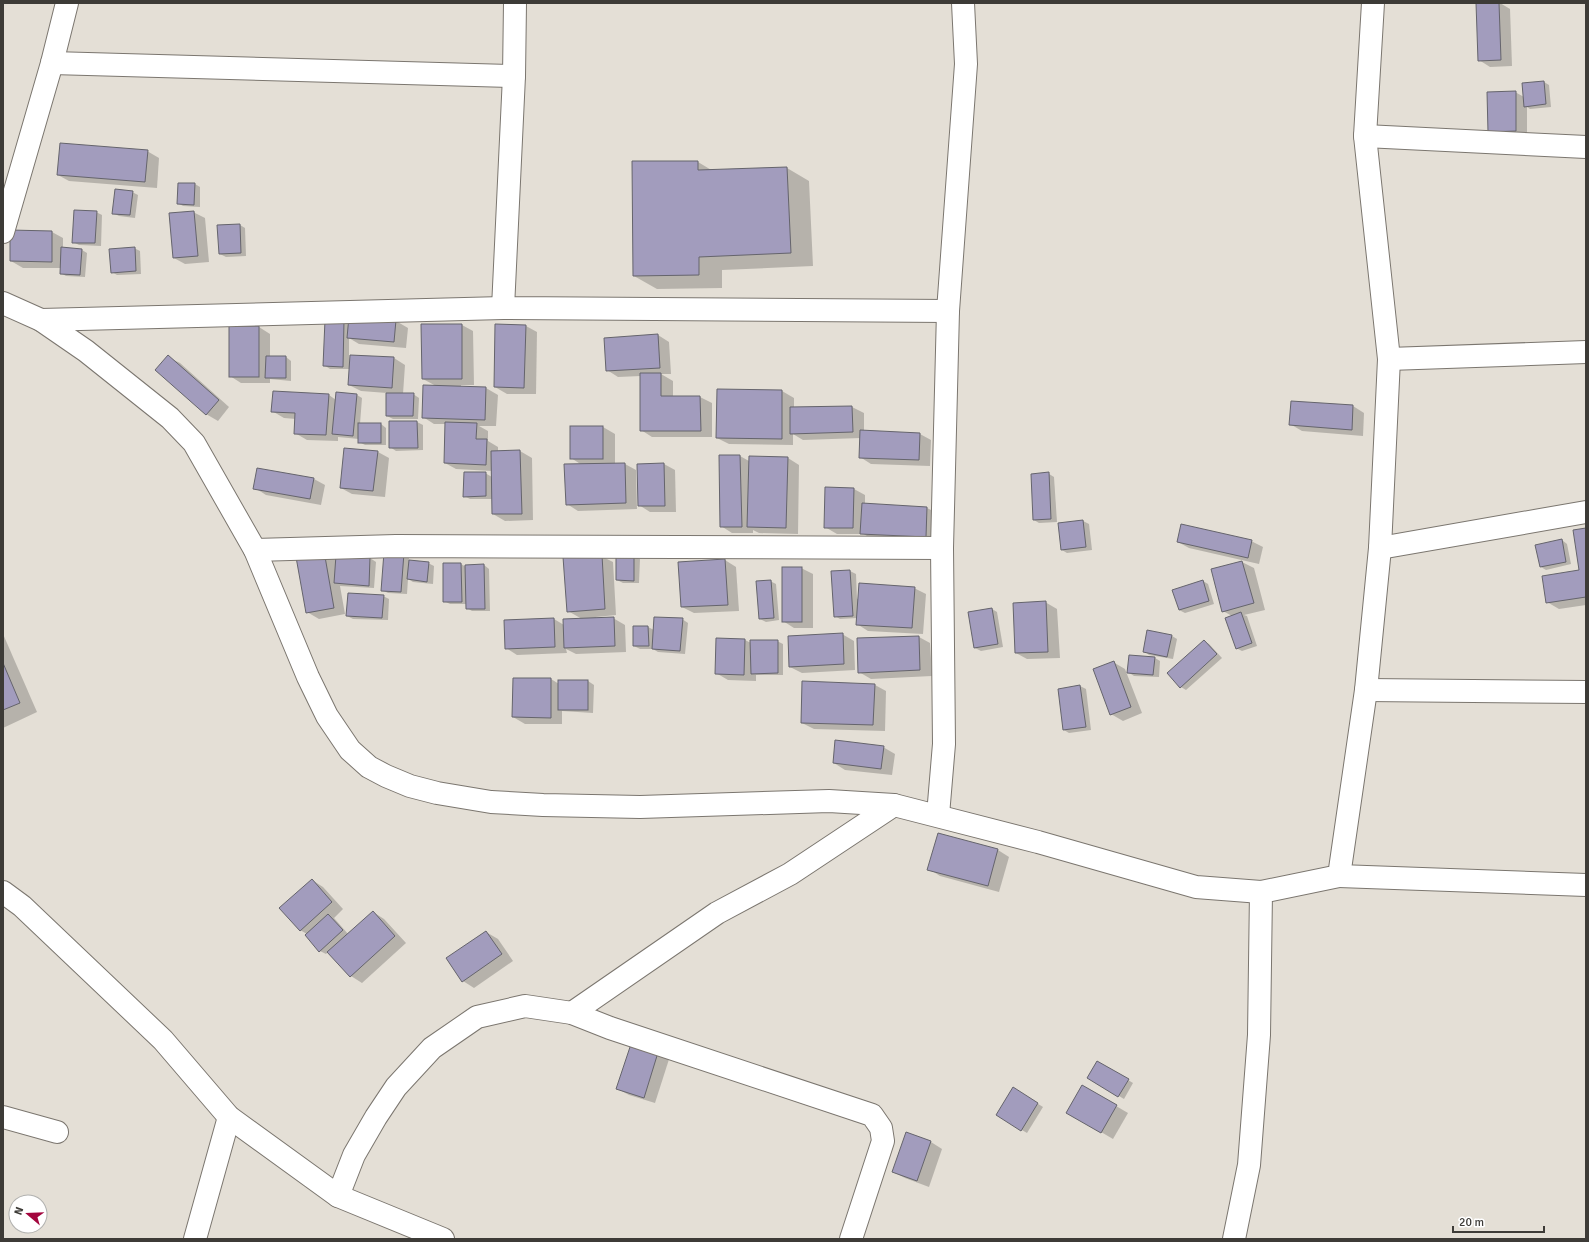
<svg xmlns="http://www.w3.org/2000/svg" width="1589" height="1242" font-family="Signika,sans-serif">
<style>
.shadow{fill:#0003}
.building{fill:#a29cbd;stroke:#65646c}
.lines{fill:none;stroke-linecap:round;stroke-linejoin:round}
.minor-casing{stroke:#7b766f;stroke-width:24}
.minor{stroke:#fff;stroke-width:22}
</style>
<rect width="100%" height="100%" fill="#e4dfd6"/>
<!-- shadow -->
<g class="shadow">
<polygon points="1477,3 1500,3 1510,9 1512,66 1490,67 1479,60"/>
<polygon points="1544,82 1549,85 1551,107 1530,109 1527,107 1527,137 1489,131 1515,92 1524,97"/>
<polygon points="147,151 159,158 157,188 69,181 58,175"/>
<polygon points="633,162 698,162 713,171 787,168 809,181 813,266 722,270 722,288 657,289 634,276"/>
<polygon points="195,184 200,187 200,207 183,206 178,203"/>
<polygon points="132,192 138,195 135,218 119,216 113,213"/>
<polygon points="96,212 102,215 101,246 79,245 73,242"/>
<polygon points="193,212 205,218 209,262 185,264 174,258"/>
<polygon points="240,225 245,228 246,256 226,257 220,254"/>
<polygon points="52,232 63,238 63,248 82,250 87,253 85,277 66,276 61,273 61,268 23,268 11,261"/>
<polygon points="134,248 140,251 141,274 117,275 112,272"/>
<polygon points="396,321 408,328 406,348 359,344 349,338 349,364 394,358 405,365 403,394 413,394 419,398 418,419 393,419 387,416 387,393 361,391 349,385 350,369 330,369 324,365 344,322 349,325"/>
<polygon points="462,325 473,331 474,385 461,385 461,387 486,388 498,395 496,426 479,426 488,431 488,441 498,447 498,452 520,451 532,458 533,520 505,521 493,514 493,499 470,499 464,496 485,473 492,477 492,471 456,469 445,463 446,424 434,424 423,417 436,386 423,379"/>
<polygon points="526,326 537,332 536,394 507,394 495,387"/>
<polygon points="259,327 270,334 270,357 286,357 291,361 291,381 270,379 270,383 241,383 230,376"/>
<polygon points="658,335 669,342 671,374 661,374 673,381 673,397 700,397 712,403 712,437 652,437 641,430 641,376 618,377 607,370"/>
<polygon points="168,357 180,363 229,407 218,421 206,414"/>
<polygon points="718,390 782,391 794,398 794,408 852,407 864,413 864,431 920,434 931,440 930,466 871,464 860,457 861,438 803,440 793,434 793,445 729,444 717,438"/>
<polygon points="337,393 357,395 362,398 360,424 381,424 386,428 386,445 365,445 359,442 359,439 338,437 338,441 307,440 295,433 296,419 284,418 272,411 329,395 336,400"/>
<polygon points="1292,402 1353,406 1364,413 1363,436 1302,431 1290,424"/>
<polygon points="390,422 417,422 423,425 423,450 396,451 390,447"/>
<polygon points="571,427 603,427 615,434 615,464 625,464 636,470 637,509 578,511 567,504 582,465 571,458"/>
<polygon points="378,452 389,458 385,497 352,494 341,488"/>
<polygon points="720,456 740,456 749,461 788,458 799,465 798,534 759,533 753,530 753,533 732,533 721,526"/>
<polygon points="664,464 675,470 676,512 650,512 639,505"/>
<polygon points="1049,474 1054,477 1057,522 1039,523 1034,520"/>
<polygon points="314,479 325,485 321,505 266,495 255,488"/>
<polygon points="854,489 865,495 865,505 927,508 939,514 937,543 873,540 864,534 837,534 825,527"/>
<polygon points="1083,521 1089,524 1092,550 1067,553 1062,550 1059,524"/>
<polygon points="1586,529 1586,605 1559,609 1547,602 1580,571"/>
<polygon points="1562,540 1567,544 1571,564 1546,570 1541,567"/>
<polygon points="1251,541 1263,547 1259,564 1189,548 1178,542"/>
<polygon points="323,552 335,559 336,564 337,556 370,558 376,562 374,588 340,586 345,614 319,619 307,612"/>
<polygon points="404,554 409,557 409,561 428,563 434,566 433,584 413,582 408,579 407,594 388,593 382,590"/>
<polygon points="601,556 613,562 616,615 596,617 596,619 613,618 625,625 626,652 576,654 566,649 567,653 517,655 506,648 554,619 564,625 582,619 568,611"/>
<polygon points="634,556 640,559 639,583 623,583 617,580"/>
<polygon points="725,560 736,567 739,611 694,613 682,607"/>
<polygon points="1242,562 1254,568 1265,610 1244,615 1247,616 1257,646 1242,651 1236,648 1232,616 1223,611 1212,569"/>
<polygon points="461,564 466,567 484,565 489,569 490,611 472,611 467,608 467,604 450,604 444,601"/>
<polygon points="801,568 813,574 813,628 794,628 783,621"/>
<polygon points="850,571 856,574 857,599 914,588 926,594 923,634 868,631 857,624 857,618 840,619 835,616"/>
<polygon points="770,581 776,584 779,620 766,622 760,619"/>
<polygon points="1203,581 1208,584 1214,604 1185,613 1179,610"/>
<polygon points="383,596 389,599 388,620 353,619 347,616"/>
<polygon points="1045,602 1057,609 1060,658 1027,659 1016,653"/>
<polygon points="992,609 997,612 1003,647 981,651 975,648"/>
<polygon points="682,619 688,623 685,654 658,652 653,649 640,649 634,646 648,627 654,630"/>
<polygon points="3,634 37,712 3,728"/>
<polygon points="842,634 854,641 855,670 802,673 790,667"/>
<polygon points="1172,636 1177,639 1173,659 1149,655 1144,651"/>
<polygon points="919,637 930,643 932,676 871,679 859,672"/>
<polygon points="745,640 751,643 777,641 783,644 783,675 756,675 756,681 728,680 716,673"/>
<polygon points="1204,641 1209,644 1222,658 1186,690 1181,687"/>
<polygon points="1155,658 1160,661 1159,677 1134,676 1128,672"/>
<polygon points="1113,662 1125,669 1142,713 1123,721 1111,714"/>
<polygon points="551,679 559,684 559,681 588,681 594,685 593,713 562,711 562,724 525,724 513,717"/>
<polygon points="875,685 886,691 885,731 814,729 802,723"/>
<polygon points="1080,686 1086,689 1091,730 1069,733 1064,730"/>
<polygon points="883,747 895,754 892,775 845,770 834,763"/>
<polygon points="939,834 998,850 1009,857 999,892 940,876 929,869"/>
<polygon points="312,880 323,887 343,909 334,918 348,934 373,912 384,919 406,943 362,983 351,976 328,952 326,954 320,951 307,934 300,930"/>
<polygon points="486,932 498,939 513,961 474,988 463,981"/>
<polygon points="634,1039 671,1053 655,1103 629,1095 618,1089"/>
<polygon points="1098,1062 1133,1083 1124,1099 1089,1078"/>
<polygon points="1082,1086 1128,1113 1113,1139 1067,1112"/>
<polygon points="1013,1088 1043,1107 1027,1133 997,1115"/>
<polygon points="907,1133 931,1142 942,1149 929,1187 905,1178 893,1172"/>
</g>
<!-- building -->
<g class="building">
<polygon points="1476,3 1499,3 1501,60 1478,61"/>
<polygon points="1544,81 1546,104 1524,107 1522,83"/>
<polygon points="1516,91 1516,131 1488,132 1487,92"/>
<polygon points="60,143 148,150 145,182 57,175"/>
<polygon points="632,161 698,161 698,170 787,167 791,253 699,257 699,275 633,276"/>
<polygon points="178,183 195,183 194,205 177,204"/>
<polygon points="115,189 133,191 130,215 112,214"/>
<polygon points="74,210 97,211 95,243 72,243"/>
<polygon points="194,211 198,256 173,258 169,213"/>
<polygon points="240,224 241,253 219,254 217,225"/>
<polygon points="10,230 52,231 52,262 10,261"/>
<polygon points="61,247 82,249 80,275 60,274"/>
<polygon points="135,247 136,271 111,273 109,249"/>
<polygon points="349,316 396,320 394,342 347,338"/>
<polygon points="325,320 344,321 343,367 323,366"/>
<polygon points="421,324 462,324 462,379 422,379"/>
<polygon points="495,324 526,325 524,388 494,387"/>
<rect x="229" y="326" width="30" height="51"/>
<polygon points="658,334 660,368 606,371 604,338"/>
<polygon points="168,355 219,400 206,415 155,370"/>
<polygon points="350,355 394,357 392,388 348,385"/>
<polygon points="266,356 286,356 286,378 265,378"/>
<polygon points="640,373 661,373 661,396 700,396 701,431 640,431"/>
<polygon points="423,385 486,387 485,420 422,418"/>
<polygon points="717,389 782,390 782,439 716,438"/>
<polygon points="273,391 329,394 326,435 294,434 295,413 271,412"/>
<polygon points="336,392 357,394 353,436 332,434"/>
<polygon points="386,393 414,393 413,416 386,416"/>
<polygon points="1291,401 1353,405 1352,430 1289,425"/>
<polygon points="852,406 853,432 790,434 790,407"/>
<polygon points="389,421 417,421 418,448 389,448"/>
<polygon points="445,422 477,423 476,439 487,439 486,465 444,463"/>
<rect x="358" y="423" width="23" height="20"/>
<rect x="570" y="426" width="33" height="33"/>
<polygon points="860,430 920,433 919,460 859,458"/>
<polygon points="344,448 378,451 373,491 340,488"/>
<polygon points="520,450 522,514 492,514 491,451"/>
<polygon points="719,455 740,455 742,527 720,527"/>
<polygon points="749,456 788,457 786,528 747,527"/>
<polygon points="625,463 626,503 566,505 564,464"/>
<polygon points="664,463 665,506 638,506 637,464"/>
<polygon points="257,468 314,478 310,499 253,489"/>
<polygon points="464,472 486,472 486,496 463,497"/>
<polygon points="1049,472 1051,519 1033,520 1031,474"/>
<polygon points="825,487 854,488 853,528 824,528"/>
<polygon points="862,503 927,507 926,537 860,534"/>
<polygon points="1083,520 1086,547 1061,550 1058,523"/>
<polygon points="1181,524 1252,540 1248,558 1177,542"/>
<polygon points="1586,528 1586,597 1546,603 1542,576 1579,570 1573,530"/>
<polygon points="1562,539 1566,562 1540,567 1535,545"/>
<polygon points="324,551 334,608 306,613 296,557"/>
<polygon points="384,552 404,553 401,592 381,591"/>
<polygon points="336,555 370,557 369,586 334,583"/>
<polygon points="602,555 605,609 567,612 563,557"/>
<polygon points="616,555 634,555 634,581 616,580"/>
<polygon points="725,559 728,605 681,607 678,562"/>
<polygon points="409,560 429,562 427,582 407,579"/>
<polygon points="1242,561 1254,603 1222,612 1211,569"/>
<polygon points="443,563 461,563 462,602 443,602"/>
<polygon points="484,564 485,609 466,609 465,565"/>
<rect x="782" y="567" width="20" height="55"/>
<polygon points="850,570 853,616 834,617 831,571"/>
<polygon points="771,580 774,618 759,619 756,581"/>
<polygon points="1203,580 1209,601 1179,610 1172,590"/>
<polygon points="859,583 915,587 912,628 856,625"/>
<polygon points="348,593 384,595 382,618 346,616"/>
<polygon points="1046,601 1048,652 1015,653 1013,603"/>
<polygon points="992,608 998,644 974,648 968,612"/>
<polygon points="1241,612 1252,643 1236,649 1225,618"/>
<polygon points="614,617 615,646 564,648 563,619"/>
<polygon points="654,617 683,618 680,651 652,649"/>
<polygon points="554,618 555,647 505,649 504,620"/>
<polygon points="633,626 648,626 649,646 633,646"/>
<polygon points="1147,630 1172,635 1167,657 1143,652"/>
<polygon points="843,633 844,664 789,667 788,636"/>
<polygon points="919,636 920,670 858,673 857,638"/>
<polygon points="716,638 745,639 744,675 715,674"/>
<polygon points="750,640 778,640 778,673 751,674"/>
<polygon points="1204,640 1217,654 1180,688 1167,673"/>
<polygon points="1129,655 1155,657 1153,675 1127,673"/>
<polygon points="1114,661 1131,707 1110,715 1093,669"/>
<polygon points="3,663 20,703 3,710"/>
<polygon points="513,678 551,678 551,718 512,717"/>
<rect x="558" y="680" width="30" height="30"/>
<polygon points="802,681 875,684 873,725 801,723"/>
<polygon points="1080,685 1086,727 1063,730 1058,689"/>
<polygon points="835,740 884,746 881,769 833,763"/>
<polygon points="938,833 998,849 988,886 927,870"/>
<polygon points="312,879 332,902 300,931 279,908"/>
<polygon points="373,911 395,936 350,977 327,952"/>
<polygon points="328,914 343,930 319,952 305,935"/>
<polygon points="486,931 502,954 462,982 446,958"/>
<polygon points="633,1038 660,1046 644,1098 616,1089"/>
<polygon points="1097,1061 1129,1079 1118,1097 1087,1078"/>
<polygon points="1082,1085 1117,1105 1101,1133 1066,1113"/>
<polygon points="1013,1087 1038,1103 1021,1131 996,1115"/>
<polygon points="906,1132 931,1141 917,1181 892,1172"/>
</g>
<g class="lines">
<defs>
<g id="minor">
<polyline points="515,3 514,76 503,308 948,311"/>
<polyline points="52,63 514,76"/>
<polyline points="1365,136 1586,147"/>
<polyline points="3,232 52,63 67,3"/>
<polyline points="3,303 41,320 86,351 170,418 194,443 255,550 308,677 327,716 350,750 369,767 386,776 410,786 437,793 491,802 543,805 640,807 829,801 894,805 1038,842 1196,887 1261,892"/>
<polyline points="41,320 503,308"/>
<polyline points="1389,359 1586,352"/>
<polyline points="1380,548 1586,512"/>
<polyline points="255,550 396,546 942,548"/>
<polyline points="1366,690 1586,692"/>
<polyline points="938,815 944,744 942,548 948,311 966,64 963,3"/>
<polyline points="1339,876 1586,885"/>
<polyline points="3,892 22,906 163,1040 229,1117 338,1196 443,1239"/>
<polyline points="572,1013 717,913 790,874 894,805"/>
<polyline points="3,1117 57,1132"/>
<polyline points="338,1196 354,1155 376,1117 396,1087 432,1048 477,1017 525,1006 572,1013 610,1028 872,1115 881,1128 883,1141 851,1239"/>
<polyline points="195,1239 229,1117"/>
<polyline points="1234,1239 1249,1165 1259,1035 1261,892 1339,876 1366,690 1380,548 1389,359 1365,136 1373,3"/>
</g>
</defs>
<!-- minor casing -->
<use href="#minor" class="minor-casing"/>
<!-- minor -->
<use href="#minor" class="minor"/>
</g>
<!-- border -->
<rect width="1589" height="1242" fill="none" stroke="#3d3b37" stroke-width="8"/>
<!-- north arrow -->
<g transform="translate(28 1214) rotate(289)"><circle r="19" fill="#ffffff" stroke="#b1b1af"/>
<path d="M0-3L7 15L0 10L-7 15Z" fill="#a3063e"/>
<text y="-6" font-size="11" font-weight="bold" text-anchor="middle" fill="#3d3b37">N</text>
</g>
<!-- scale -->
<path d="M1453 1226v6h91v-6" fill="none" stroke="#3d3b37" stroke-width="2"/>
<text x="1459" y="1226" font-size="12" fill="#3d3b37" stroke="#ffffff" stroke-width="3" paint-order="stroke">20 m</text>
</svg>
